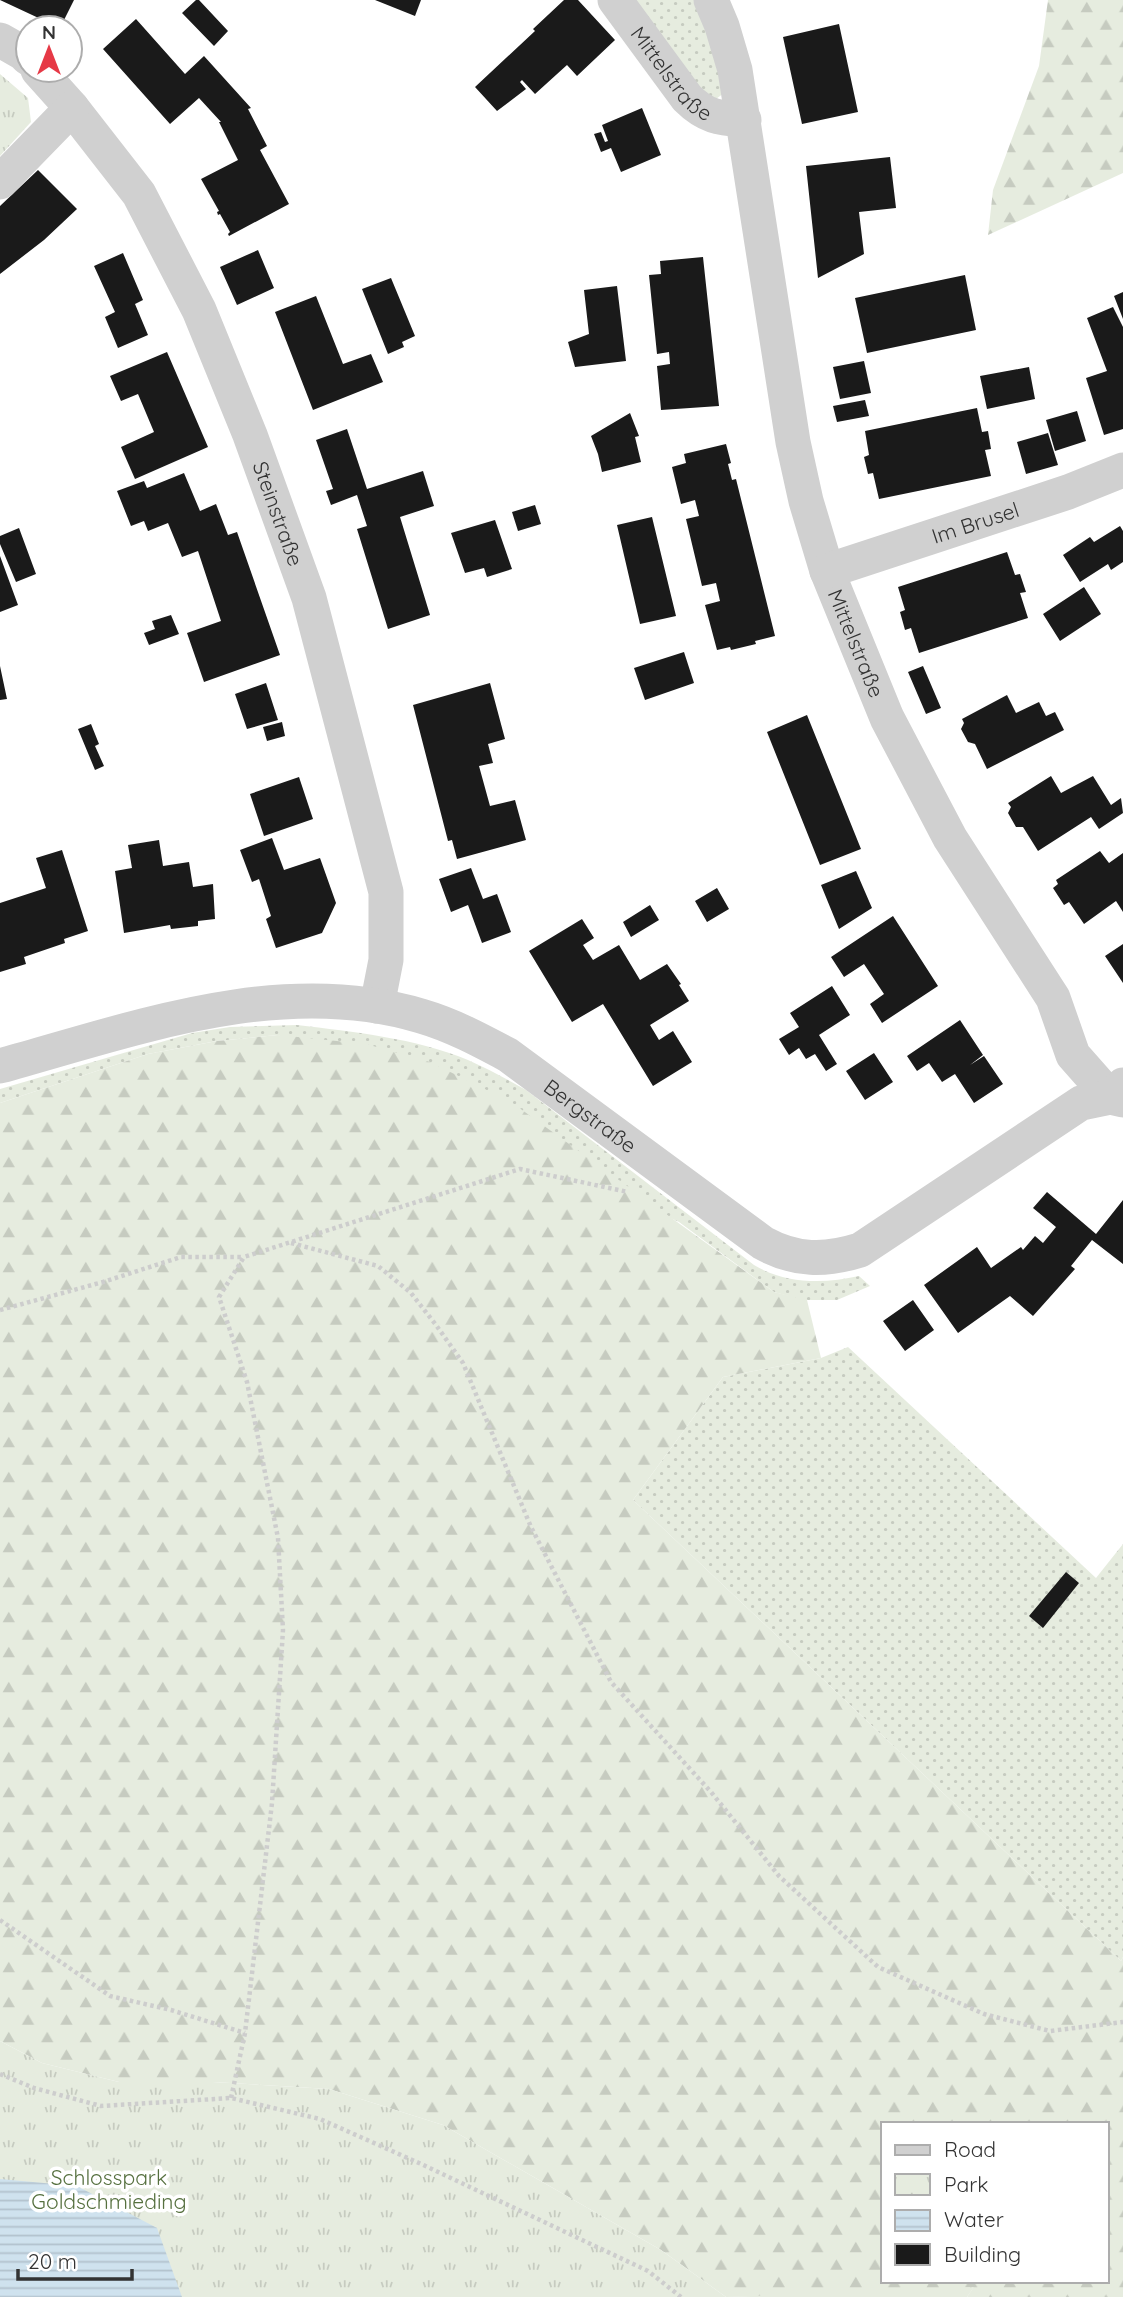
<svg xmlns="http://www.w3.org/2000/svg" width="1123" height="2297" viewBox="0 0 1123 2297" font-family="Quicksand,sans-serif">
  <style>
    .grass { fill: url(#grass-dots) }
    .forest { fill: url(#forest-firs); fill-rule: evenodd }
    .park { fill: url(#park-tufts) }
    .water { fill: url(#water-rules) }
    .building { fill: #1a1a1a }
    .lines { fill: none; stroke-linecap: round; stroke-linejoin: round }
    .path { stroke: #cdcdcd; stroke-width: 4.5; stroke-dasharray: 3.5 3.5; stroke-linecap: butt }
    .street { stroke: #d0d0d0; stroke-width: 35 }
    .labels { text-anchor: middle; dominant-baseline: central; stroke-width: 7; stroke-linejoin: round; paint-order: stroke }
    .street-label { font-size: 21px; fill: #333; stroke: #fff }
    .park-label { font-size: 21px; fill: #56703f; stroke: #fff }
  </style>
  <defs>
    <pattern id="grass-dots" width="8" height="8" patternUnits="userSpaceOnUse" patternTransform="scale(1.75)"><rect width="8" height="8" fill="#e6ecdf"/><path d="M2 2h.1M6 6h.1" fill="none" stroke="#c6cbc0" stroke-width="1.8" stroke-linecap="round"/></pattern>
    <pattern id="forest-firs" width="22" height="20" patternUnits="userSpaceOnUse" patternTransform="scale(1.75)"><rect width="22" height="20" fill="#e6ecdf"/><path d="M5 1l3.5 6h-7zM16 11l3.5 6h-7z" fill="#c6cbc0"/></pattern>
    <pattern id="park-tufts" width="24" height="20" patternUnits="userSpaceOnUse" patternTransform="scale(1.75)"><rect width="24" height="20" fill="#e6ecdf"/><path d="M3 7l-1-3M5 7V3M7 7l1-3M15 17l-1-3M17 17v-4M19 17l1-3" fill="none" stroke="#c6cbc0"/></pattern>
    <pattern id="water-rules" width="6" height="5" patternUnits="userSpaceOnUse" patternTransform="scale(1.75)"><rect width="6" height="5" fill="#cfe2ee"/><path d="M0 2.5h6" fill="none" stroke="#b2c2cd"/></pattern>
  </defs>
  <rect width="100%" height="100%" fill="#fff"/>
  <path class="grass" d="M629,0H694L707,28L724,93L716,99L708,98Z
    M297,1025C354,1032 415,1038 468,1060C488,1069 507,1079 526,1090L754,1265C785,1284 824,1284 859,1276L870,1286L837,1300H802L774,1292L679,1222L278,1035L217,1041L148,1054L0,1103V1089L192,1033L230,1027Z
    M848,1347L1096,1578L1123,1544V1957L1121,1961L633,1500L723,1377L821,1358Z"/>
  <path class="forest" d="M1048,0H1123V173L988,235L993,190L1039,66Z
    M278,1035L366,1044L430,1062L511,1102L774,1292L807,1300L821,1358L723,1377L633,1500L1121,1961L1123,1957V2297H967L973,2288L837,2295L726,2297L661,2250L443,2125L329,2089L213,2082H119L42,2063L0,2041V1103L148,1054L217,1041ZM883,2124H1107V2281H883Z"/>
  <path class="park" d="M0,74L28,98L31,122L0,156Z
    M0,2041L42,2063L119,2082H213L329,2089L443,2125L661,2250L726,2297L974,2287L967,2297H0Z"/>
  <path class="water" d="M0,2179L77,2186L157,2228L182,2297H0Z"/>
  <path class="building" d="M0,0H74L60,28Z
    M196,0H199L228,31L214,46L182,13Z
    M375,0H421L415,16Z
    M564,0H578L615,40L577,76L567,65L535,94L522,80L520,82L526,89L497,111L475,87L535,31L533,29Z
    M136,19L185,74L204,56L251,108L248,109L267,146L260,150L289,204L229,236L228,234L230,232L220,214L218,215L217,212L219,211L201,179L238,160L219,122H221L199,98L170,124L103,49Z
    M839,24L858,112L802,124L783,37Z
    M642,108L661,155L621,172L611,148L601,152L594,134L601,132L605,142L608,141L602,125Z
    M890,157L896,208L859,212L864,254L818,278L806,166Z
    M38,170L77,209L44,240L0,274V206Z
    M258,250L274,288L237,305L220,267Z
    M123,253L143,300L135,304L148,335L118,348L105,317L115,312L94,266Z
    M703,257L719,406L661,410L657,366L670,364L669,352L657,354L649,275L661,274L660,261Z
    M965,275L976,330L867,353L855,298Z
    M391,278L415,336L402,342L404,347L388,354L362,289Z
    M617,286L626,361L575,367L568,342L589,334L584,290Z
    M1123,292V319L1114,296Z
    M316,296L343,364L371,354L383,382L313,410L275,312Z
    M1113,307L1123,327V429L1104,435L1086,378L1107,371L1087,318Z
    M167,352L208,447L135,479L121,447L154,432L138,394L121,401L110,376Z
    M864,361L871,393L840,399L833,367Z
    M1029,367L1035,399L987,409L980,376Z
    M865,400L869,416L837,422L833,406Z
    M977,408L982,432L988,431L991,449L985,450L991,476L879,499L873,473L868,474L864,457L869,455L865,431Z
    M1077,411L1086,441L1055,451L1046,420Z
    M630,413L639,436L635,437L641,462L602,472L598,454L591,436Z
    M347,429L367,489L423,471L434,506L400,517L430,615L388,629L357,529L367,526L357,495L331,505L326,491L333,489L316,440Z
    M1048,433L1058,465L1026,474L1017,442Z
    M726,444L731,463L728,464L732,480L736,479L775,636L755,641L756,644L731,650L730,647L717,650L705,605L720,601L716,583L702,586L686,519L699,516L695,500L681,504L672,467L686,463L684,454Z
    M184,473L200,511L216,504L228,535L237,532L280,655L204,682L187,633L221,621L198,551L182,557L168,523L148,531L144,521L131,526L117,491L144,481L147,488Z
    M535,505L541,524L518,531L512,512Z
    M652,517L676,616L640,624L617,525Z
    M495,520L512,569L487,577L484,568L465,573L451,533Z
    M1120,526L1123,531V562L1111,570L1108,564L1080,582L1063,555L1090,537L1094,542Z
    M19,528L36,574L16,582L0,544V536Z
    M1007,552L1015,575L1020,574L1026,592L1020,593L1028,618L919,653L911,628L905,630L900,612L905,610L898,587Z
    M0,556L18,605L0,612Z
    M1084,587L1101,614L1060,641L1043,614Z
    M171,615L179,634L149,645L144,633L155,629L152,621Z
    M684,652L694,683L645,700L634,668Z
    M0,666L7,699L0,700Z
    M923,666L941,708L926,714L908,672Z
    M266,683L278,720L247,729L235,694Z
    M490,683L505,739L488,744L493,763L479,766L490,806L515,800L526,840L457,859L452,840L448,841L413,705Z
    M1007,695L1016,713L1039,702L1046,716L1055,712L1064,730L987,769L975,744L968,742L961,729L964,723L962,719Z
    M807,715L861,849L820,865L767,732Z
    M282,722L285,736L267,741L263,727Z
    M91,724L99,744L95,746L104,766L95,770L78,729Z
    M1051,776L1061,793L1093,776L1111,805L1121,798L1123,813L1099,829L1091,817L1038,851L1023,827H1016L1008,813L1011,807L1008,803Z
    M299,777L313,819L264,836L250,794Z
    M272,838L284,870L320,858L336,903L322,933L276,948L266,919L271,916L259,879L252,882L240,850Z
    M159,840L163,866L189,862L193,887L213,884L215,919L198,921V926L171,929L170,925L124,933L115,871L132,868L128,845Z
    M62,850L88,931L64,939L65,943L24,957L26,964L0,972V903L46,888L36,858Z
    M1100,851L1109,863L1123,853V912L1116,901L1084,924L1069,902L1064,905L1053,888L1058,884L1056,880Z
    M471,868L483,899L497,894L511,932L482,943L468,905L451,912L439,879Z
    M856,871L872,908L839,929L821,885Z
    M717,888L729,909L707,922L695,901Z
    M650,905L659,920L631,937L623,922Z
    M893,916L938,986L882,1023L870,1004L884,994L864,964L844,977L831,957Z
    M582,919L594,938L583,945L593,960L619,945L640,980L667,964L681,984L679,985L689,1001L650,1025L659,1040L673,1031L692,1062L653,1086L603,1004L572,1022L529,951Z
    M1123,944V983L1105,956Z
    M832,986L850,1015L819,1035L837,1064L826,1071L815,1054L806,1059L799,1048L789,1055L779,1039L799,1027L790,1013Z
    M960,1020L983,1055L970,1065L984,1056L1003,1084L974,1103L955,1074L942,1082L929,1063L917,1071L907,1056Z
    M874,1053L893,1082L865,1100L846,1071Z
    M1047,1192L1096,1234L1123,1200V1264L1092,1240L1071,1266L1075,1269L1033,1316L1010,1296L958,1333L924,1285L977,1247L991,1268L1021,1247L1023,1250L1035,1236L1043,1243L1056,1227L1033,1208Z
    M913,1300L934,1330L905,1351L883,1321Z
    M1066,1572L1079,1583L1043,1628L1029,1616Z"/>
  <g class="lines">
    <path class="path" d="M291,1243L378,1266L411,1293L436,1325L463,1363L531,1527L611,1682L711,1792L779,1876L878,1967L984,2014L1050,2031L1123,2022
      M0,1310L103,1282L181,1257H244
      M0,1920L110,1996L171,2010L245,2033
      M0,2074L34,2088L101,2106L231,2098L320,2119L419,2163L648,2271L681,2297
      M231,2098L245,2033L272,1803L283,1630L278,1538L247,1382L219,1297L244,1257L520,1169L628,1192"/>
    <g class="street">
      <path id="s1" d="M615,0L687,98C706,117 719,118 744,120"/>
      <path id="s2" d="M711,0L722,26L735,70L793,442L806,501L827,571L887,718L950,838L1053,998L1073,1055L1110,1097L1123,1100"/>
      <path d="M0,40L23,53L28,58"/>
      <path id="s3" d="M38,70L72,108L139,194L199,310L250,435L309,598L386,892V960L377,1006"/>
      <path d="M0,182L72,108"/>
      <path id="s4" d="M827,571L1068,492L1123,470"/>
      <path id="s5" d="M0,1066C134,1029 281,974 421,1016C452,1025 480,1040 508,1055L763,1243C796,1261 825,1261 860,1250L1081,1103L1110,1097L1123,1085"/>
    </g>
  </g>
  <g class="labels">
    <g class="street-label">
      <text stroke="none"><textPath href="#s1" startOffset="93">Mittelstraße</textPath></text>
      <text stroke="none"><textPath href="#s3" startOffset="509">Steinstraße</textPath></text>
      <text stroke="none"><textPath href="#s4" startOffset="156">Im Brusel</textPath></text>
      <text stroke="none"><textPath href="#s2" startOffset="662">Mittelstraße</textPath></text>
      <text stroke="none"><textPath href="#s5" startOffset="628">Bergstraße</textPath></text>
    </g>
    <g class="park-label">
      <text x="109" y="2177">Schlosspark<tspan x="109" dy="24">Goldschmieding</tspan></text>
    </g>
  </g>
  <rect x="881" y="2122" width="228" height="161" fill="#ffffff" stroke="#adadad" stroke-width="2"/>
  <rect x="895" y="2145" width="35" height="10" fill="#d0d0d0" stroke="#adadad" stroke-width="2"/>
  <text x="944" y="2157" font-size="21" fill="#333333">Road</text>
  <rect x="895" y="2174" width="35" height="21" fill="url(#park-tufts)" stroke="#adadad" stroke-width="2"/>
  <text x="944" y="2192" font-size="21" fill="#333333">Park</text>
  <rect x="895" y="2210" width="35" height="21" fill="url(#water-rules)" stroke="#adadad" stroke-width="2"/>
  <text x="944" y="2227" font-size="21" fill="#333333">Water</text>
  <rect x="895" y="2244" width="35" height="21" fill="#1a1a1a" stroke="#adadad" stroke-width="2"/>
  <text x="944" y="2262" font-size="21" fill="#333333">Building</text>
  <g transform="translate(49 49)"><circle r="33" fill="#ffffff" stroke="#adadad" stroke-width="2"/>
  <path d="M0-5L12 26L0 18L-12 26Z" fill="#e63946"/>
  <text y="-10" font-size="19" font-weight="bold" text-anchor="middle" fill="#333333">N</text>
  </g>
  <path d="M18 2269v10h114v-10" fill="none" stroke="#333333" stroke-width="3.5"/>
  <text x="28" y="2269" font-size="21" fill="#333333" stroke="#ffffff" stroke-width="5" paint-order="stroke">20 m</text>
</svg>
